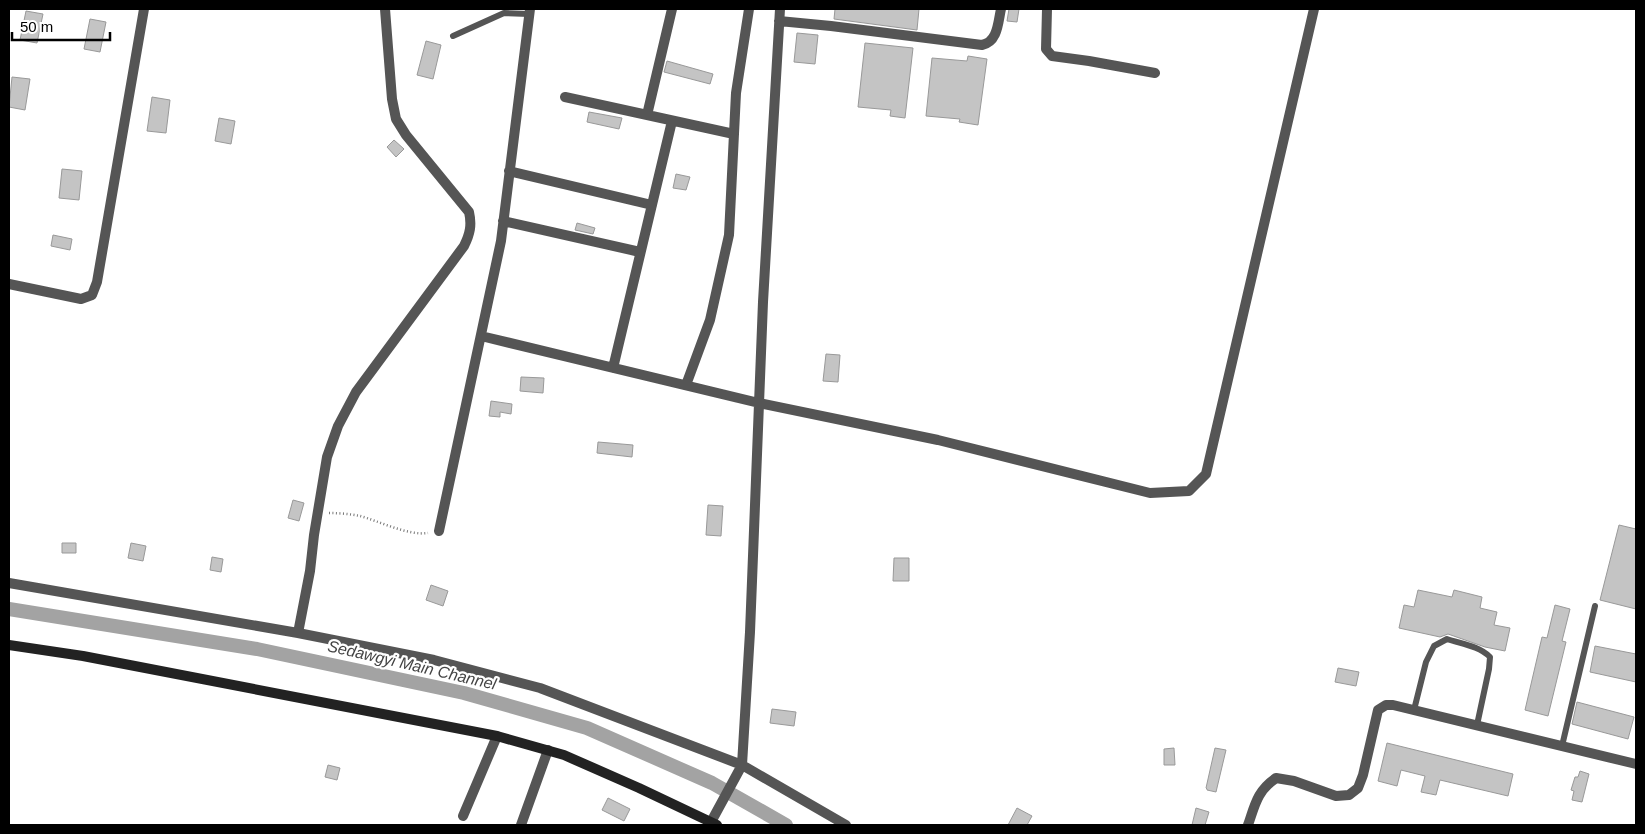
<svg xmlns="http://www.w3.org/2000/svg" width="1645" height="834" viewBox="0 0 1645 834" font-family="Helvetica,sans-serif">
  <style>
    .lines { fill: none; stroke-linecap: round; stroke-linejoin: round }
    .canal { stroke: #a3a3a3; stroke-width: 14 }
    .building { fill: #c4c4c4; stroke: #999 }
    .path { stroke: #777; stroke-width: 2.5; stroke-dasharray: 1 2.5; stroke-linecap: butt }
    .lane { stroke: #555; stroke-width: 6 }
    .street { stroke: #555; stroke-width: 10 }
    .secondary { stroke: #222; stroke-width: 10 }
    .labels { text-anchor: middle; dominant-baseline: central; stroke-width: 4.5; stroke-linejoin: round; paint-order: stroke }
    .water-label { font-size: 16px; font-style: italic; fill: #444; stroke: #fff }
  </style>
  <rect width="100%" height="100%" fill="#fff"/>
  <g class="lines">
    <path class="canal" d="M9,609L257,649L464,693L587,728L712,783L786,825"/>
  </g>
  <path class="building" d="M835,9H919L917,30L834,19Z
    M1009,9H1019L1017,22L1007,21Z
    M26,11L43,14L37,43L20,40Z
    M90,19L106,22L100,52L84,49Z
    M797,33L818,35L815,64L794,62Z
    M426,41L441,45L433,79L417,75Z
    M865,43L913,48L905,118L890,116L891,110L858,107Z
    M968,56L987,59L978,125L959,122L960,119L926,116L932,58L967,61Z
    M667,61L713,74L710,84L664,72Z
    M12,77L30,79L25,110L9,107Z
    M152,97L170,100L166,133L147,131Z
    M589,112L622,118L619,129L587,122Z
    M219,118L235,121L231,144L215,141Z
    M394,140L404,149L396,157L387,147Z
    M62,169L82,171L79,200L59,198Z
    M676,174L690,177L686,190L673,188Z
    M577,223L595,228L593,234L575,230Z
    M53,235L72,239L70,250L51,246Z
    M826,354L840,355L838,382L823,381Z
    M521,377L544,378L543,393L520,391Z
    M491,401L512,404L511,414L500,412V417L489,416Z
    M598,442L633,445L632,457L597,453Z
    M293,500L304,503L299,521L288,518Z
    M708,505L723,506L721,536L706,535Z
    M1619,525L1636,529V609L1600,600Z
    M62,543H76V553H62Z
    M131,543L146,546L143,561L128,558Z
    M212,557L223,559L221,572L210,570Z
    M894,558H909V581H893Z
    M431,585L448,591L443,606L426,600Z
    M1418,590L1452,597L1454,590L1482,597L1480,608L1497,612L1494,625L1510,628L1505,651L1485,647L1448,634L1440,637L1399,628L1404,605L1414,607Z
    M1555,605L1570,609L1562,641L1566,642L1548,716L1525,710L1542,637L1547,638Z
    M1595,646L1636,654V682L1590,672Z
    M1338,668L1359,672L1356,686L1335,682Z
    M1577,702L1634,717L1628,739L1572,724Z
    M772,709L796,712L794,726L770,723Z
    M1387,743L1513,774L1508,796L1440,780L1436,795L1421,792L1425,776L1401,770L1397,786L1378,781Z
    M1174,748L1175,765H1164V749Z
    M1215,748L1226,750L1216,792L1207,790V789L1206,788Z
    M328,765L340,768L337,780L325,777Z
    M1580,771L1589,774L1582,802L1572,800L1574,791L1571,790L1575,777H1578Z
    M608,798L630,809L624,821L602,810Z
    M1017,808L1032,816L1027,825H1008Z
    M1196,808L1209,812L1205,825H1192Z"/>
  <g class="lines">
    <path class="path" d="M329,513C339,513 350,514 360,516C379,521 408,536 428,533"/>
    <path class="lane" d="M453,36L504,13L529,14
      M1414,710L1426,662L1434,646L1447,639C1462,644 1479,646 1490,657L1489,669L1477,725
      M1562,746L1595,606"/>
    <path class="street" d="M1047,9L1046,49L1052,56L1089,61L1155,73
      M779,21L831,26L982,45C998,42 998,22 1001,9
      M565,97L734,134
      M647,115L672,9
      M509,171L652,205
      M503,221L640,252
      M9,284L81,299L92,295L97,282L144,9
      M481,336L759,403L938,440L1150,493L1189,491L1206,474L1314,9
      M613,368L672,121
      M686,385L710,320L729,235L736,93L749,9
      M439,531L501,241L530,9
      M9,583L298,633L434,660L540,688L742,765L846,825
      M298,633L310,571L314,535L327,457L338,426L356,392L464,246C470,234 472,225 469,212L406,135L396,119L392,99L385,9
      M463,816L497,736
      M711,822L742,765L750,632L763,302L780,9
      M521,825L548,750
      M1248,825C1255,805 1257,791 1276,778L1294,781L1336,796L1349,795L1358,788L1363,775L1378,710L1386,705H1393L1636,764"/>
    <path class="secondary" d="M9,645L83,656L497,736L564,755L639,788L717,825"/>
  </g>
  <g class="labels">
    <g class="water-label">
      <text transform="translate(412 665) rotate(13)">Sedawgyi Main Channel</text>
    </g>
  </g>
  <rect width="1645" height="834" fill="none" stroke="#000000" stroke-width="20"/>
  <path d="M12 32v8h98v-8" fill="none" stroke="#000000" stroke-width="2.5"/>
  <text x="20" y="32" font-size="15" fill="#000000" stroke="#ffffff" stroke-width="4" paint-order="stroke">50 m</text>
</svg>
